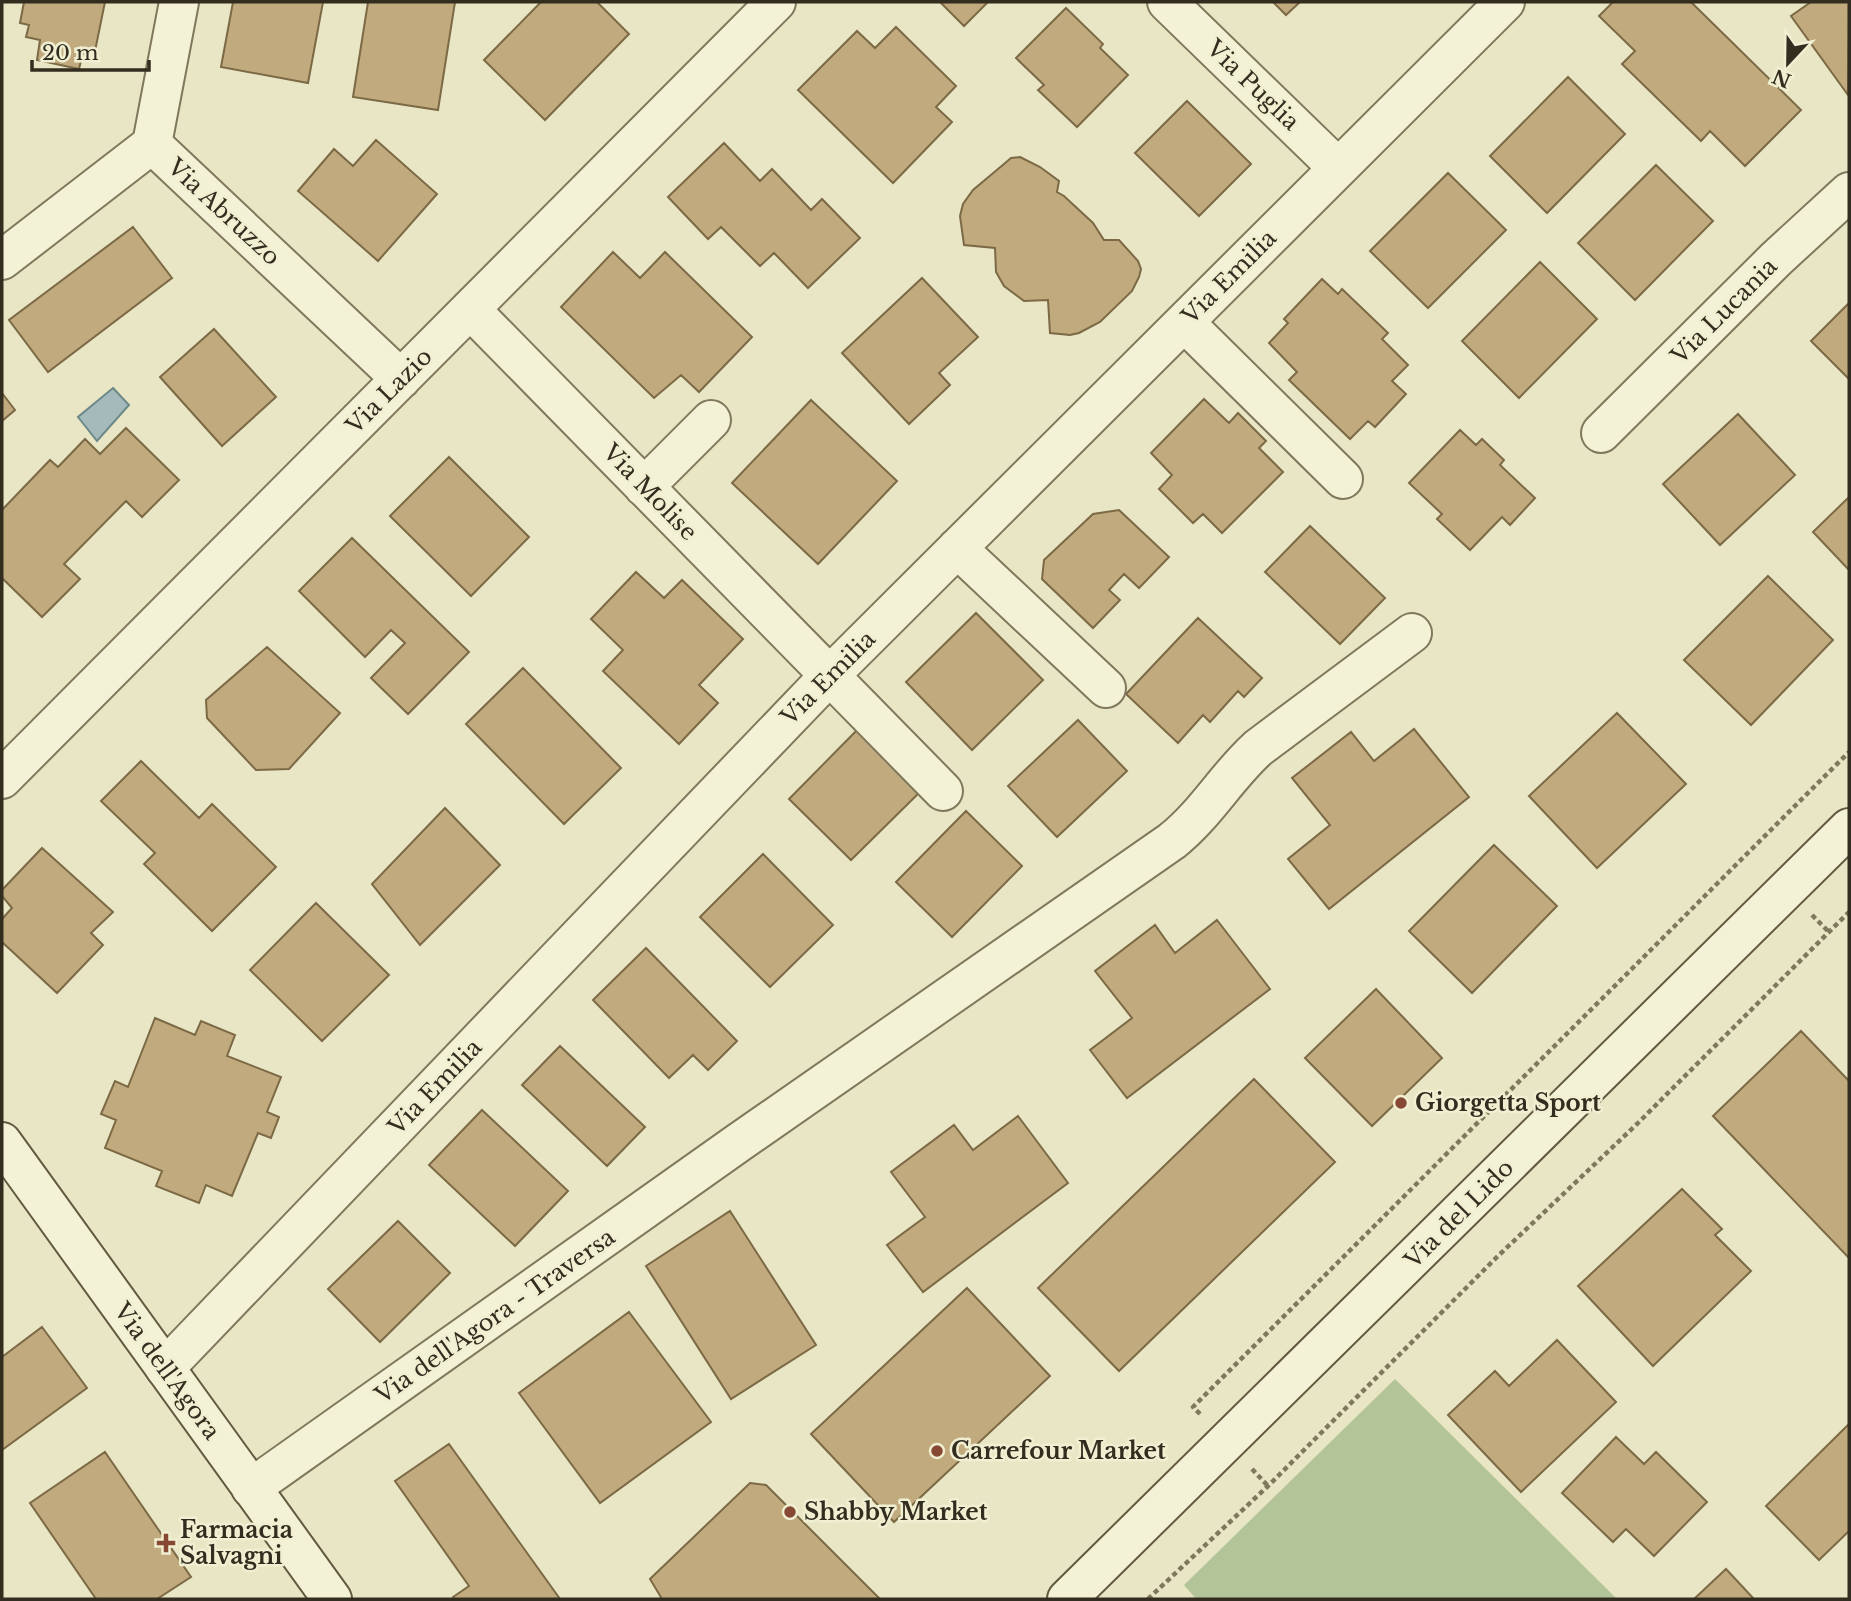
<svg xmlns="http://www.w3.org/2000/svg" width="1851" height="1601" viewBox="0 0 1851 1601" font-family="'Libre Baskerville',serif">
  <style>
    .green { fill: #b4c499 }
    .water { fill: #a5bbbb; stroke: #6d8888; stroke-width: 2 }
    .building { fill: #c1ab7e; stroke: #7c6945; stroke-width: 2 }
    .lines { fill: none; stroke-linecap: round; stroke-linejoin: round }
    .street-casing { stroke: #80785c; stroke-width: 42 }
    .secondary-casing { stroke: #625940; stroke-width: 42 }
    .path { stroke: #80785c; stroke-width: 4.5; stroke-dasharray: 5 3.5; stroke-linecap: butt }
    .street { stroke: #f4f2d6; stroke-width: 38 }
    .secondary { stroke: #f4f2d6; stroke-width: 38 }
    .poi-dot { fill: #874834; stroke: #f0efd2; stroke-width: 2.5 }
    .labels { text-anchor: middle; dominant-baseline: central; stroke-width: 5; stroke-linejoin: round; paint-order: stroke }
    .street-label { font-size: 23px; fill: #322d1f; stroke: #f0efd2 }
    .poi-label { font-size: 23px; font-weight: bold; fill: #322d1f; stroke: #f0efd2; text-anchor: start }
  </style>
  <rect width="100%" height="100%" fill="#e8e6c4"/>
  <path class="green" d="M1395,1379L1617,1599H1196L1184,1585Z"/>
  <path class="water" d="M113,388L129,405L97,441L78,417Z"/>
  <path class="building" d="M24,2H105L95,51L84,48L79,69L37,60L40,40L26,37L29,25L20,23Z
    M233,2H323L308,83L221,67Z
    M368,2H455L438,110L353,97Z
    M541,2H597L629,34L545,120L484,60Z
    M940,2H988L964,26Z
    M1273,2H1300L1286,15Z
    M1613,2H1691L1801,110L1745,166L1710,131L1701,141L1622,64L1635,51L1599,16Z
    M1811,2H1849L1848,95L1791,16Z
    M1066,8L1103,44L1100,48L1128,75L1077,127L1038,90L1044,85L1016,58Z
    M896,27L956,86L936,107L952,122L893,183L798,90L857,31L875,48Z
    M1568,77L1625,134L1547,213L1490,156Z
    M1187,101L1251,164L1199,216L1135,153Z
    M376,140L437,194L378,261L298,191L334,149L353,166Z
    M724,143L760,181L772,169L811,210L822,199L860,238L808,288L774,253L760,266L721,227L708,239L668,197Z
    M1020,157L1040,167L1059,181L1057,192L1064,196L1093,223L1104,240H1119L1138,261L1141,269L1139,277L1132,291L1100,322L1079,333L1070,335L1050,333L1048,300L1024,301L1004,286L996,272L995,248L964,245L960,216L963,204L973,190L1004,164L1011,158Z
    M1656,165L1713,221L1635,300L1578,243Z
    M1448,173L1506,230L1428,308L1370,251Z
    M133,227L172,278L48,372L9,320Z
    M613,252L640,278L665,252L752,337L699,392L681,375L654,398L561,307Z
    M1540,262L1597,319L1519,398L1462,341Z
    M922,278L978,337L939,373L950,385L909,424L842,353Z
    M1322,279L1338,294L1342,289L1388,333L1382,339L1408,365L1392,381L1406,394L1375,427L1368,421L1350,439L1289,380L1297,372L1269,343L1288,323L1284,319Z
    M1849,303V379L1811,341Z
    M214,329L276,397L222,446L160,377Z
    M2,393L15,410L2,421Z
    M1204,399L1229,423L1238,413L1266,441L1259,448L1283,472L1222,533L1203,514L1193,523L1159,489L1172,475L1151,453Z
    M811,400L897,481L818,564L732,483Z
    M1738,414L1795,475L1720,545L1663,484Z
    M126,428L179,480L142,517L126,501L64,564L80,579L42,617L2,578V510L50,460L58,467L85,439L100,454Z
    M1460,430L1476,445L1482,439L1504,460L1500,465L1535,498L1510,525L1502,517L1470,550L1437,519L1442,514L1409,483Z
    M449,457L529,537L471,596L390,516Z
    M1849,497V570L1813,532Z
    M1119,510L1169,557L1139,588L1124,574L1109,590L1120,600L1093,628L1042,579L1044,560L1093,514Z
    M1310,526L1385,598L1340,644L1265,572Z
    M352,538L469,652L408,714L371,678L405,643L391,630L365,657L299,591Z
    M636,572L664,598L682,580L743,639L699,685L718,703L679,744L603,671L623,650L591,619Z
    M1768,576L1833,640L1751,725L1684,660Z
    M976,613L1043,680L972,750L906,682Z
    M1198,618L1262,678L1244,697L1238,691L1210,722L1203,715L1178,743L1126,694Z
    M267,647L340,713L289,769L256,770L207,718L206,700Z
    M523,668L621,768L564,824L466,724Z
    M1617,713L1686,784L1597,868L1529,796Z
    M1078,720L1127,771L1057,837L1008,786Z
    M864,723L927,785L851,860L789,799Z
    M1414,729L1469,797L1329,909L1288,859L1330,825L1292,778L1351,732L1374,761Z
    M141,761L199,818L212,804L276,867L212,931L144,864L155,853L101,801Z
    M445,808L500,865L420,945L372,884Z
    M966,811L1022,866L952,937L896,882Z
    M1494,845L1557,906L1472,993L1409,931Z
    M42,848L113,912L91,933L103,945L57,993L2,942V919L12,908L2,896V890Z
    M763,854L833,925L770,987L700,917Z
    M316,903L389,975L322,1041L250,970Z
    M1217,920L1270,989L1127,1098L1090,1050L1132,1018L1095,971L1155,925L1175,953Z
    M646,948L737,1041L708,1070L693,1055L669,1078L593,1000Z
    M1376,989L1442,1058L1372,1126L1305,1058Z
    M155,1018L195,1035L201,1021L235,1035L227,1056L281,1077L267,1112L279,1117L271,1138L258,1133L232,1196L206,1185L199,1203L156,1186L162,1171L105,1148L116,1120L101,1114L115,1081L128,1087Z
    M1801,1031L1849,1081V1258L1713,1116Z
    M560,1046L645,1127L607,1166L522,1085Z
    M1254,1079L1335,1162L1119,1371L1038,1288Z
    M482,1110L568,1191L515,1246L429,1165Z
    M1018,1116L1068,1183L923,1292L887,1245L925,1217L891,1172L954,1125L973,1150Z
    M1682,1189L1722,1229L1715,1235L1751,1271L1653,1366L1578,1286Z
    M730,1211L816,1345L731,1399L646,1266Z
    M398,1221L450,1273L380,1342L328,1289Z
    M967,1288L1050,1376L894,1522L811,1434Z
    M629,1312L711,1422L600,1503L519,1393Z
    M42,1327L87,1388L2,1450V1357Z
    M1557,1340L1616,1402L1521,1492L1448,1415L1495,1371L1509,1386Z
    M1849,1424V1531L1819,1560L1766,1506Z
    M1616,1437L1644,1464L1656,1452L1707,1502L1654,1556L1626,1529L1613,1542L1562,1493Z
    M449,1444L560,1599H454L453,1597L469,1586L395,1481Z
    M105,1452L191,1577L157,1599H96L30,1503Z
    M750,1483L766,1485L880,1599H662L650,1579Z
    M1726,1569L1754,1599H1694Z"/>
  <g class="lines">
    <g class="street-casing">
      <path id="street" d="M179,2L152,144L401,379
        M1167,2L1338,168
        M2,260L152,144
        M470,309L943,791
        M1184,322L1343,479
        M1601,433L1776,259L1849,192
        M644,487L711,420
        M957,548L1106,688
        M2,779L776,2
        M165,1368L829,676L1505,2
        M251,1488L738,1143L1172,841C1206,814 1226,777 1258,748L1412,633"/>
    </g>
    <g class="secondary-casing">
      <path id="secondary" d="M2,1142L332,1599
        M1067,1599L1849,828"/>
    </g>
    <path class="path" d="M1812,915L1829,932
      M1200,1414L1193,1407L1849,752
      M1252,1469L1268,1486
      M1148,1599L1268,1486L1498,1256L1637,1124L1849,912"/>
    <use href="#street" class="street"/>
    <use href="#secondary" class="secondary"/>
  </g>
  <g class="poi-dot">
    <circle cx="1401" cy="1103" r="7"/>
    <circle cx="937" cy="1451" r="7"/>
    <circle cx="790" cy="1512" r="7"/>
    <path d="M162.5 1532.5h7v7h7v7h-7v7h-7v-7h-7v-7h7z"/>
  </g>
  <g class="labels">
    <g class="street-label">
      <text transform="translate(1253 85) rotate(44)">Via Puglia</text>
      <text transform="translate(224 212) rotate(43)">Via Abruzzo</text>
      <text transform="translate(1229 277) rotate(-45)">Via Emilia</text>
      <text transform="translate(1724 311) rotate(-45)">Via Lucania</text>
      <text transform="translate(389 391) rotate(-45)">Via Lazio</text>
      <text transform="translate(650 492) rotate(46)">Via Molise</text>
      <text transform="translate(828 678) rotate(-45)">Via Emilia</text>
      <text transform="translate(435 1087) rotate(-46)">Via Emilia</text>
      <text transform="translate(1459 1214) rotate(-45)">Via del Lido</text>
      <text transform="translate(495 1316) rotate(-35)">Via dell'Agora - Traversa</text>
      <text transform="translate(167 1371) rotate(54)">Via dell'Agora</text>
    </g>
    <g class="poi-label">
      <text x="1415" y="1103">Giorgetta Sport</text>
      <text x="951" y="1451">Carrefour Market</text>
      <text x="804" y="1512">Shabby Market</text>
      <text x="180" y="1530">Farmacia<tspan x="180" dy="26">Salvagni</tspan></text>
    </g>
  </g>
  <rect width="1851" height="1601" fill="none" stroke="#322d1f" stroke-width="7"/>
  <g transform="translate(1788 63) rotate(202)" stroke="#f0efd2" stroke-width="5" paint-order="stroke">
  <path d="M0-5L12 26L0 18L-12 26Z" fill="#322d1f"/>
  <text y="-10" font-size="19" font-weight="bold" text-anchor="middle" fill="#322d1f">N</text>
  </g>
  <path d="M32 60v10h117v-10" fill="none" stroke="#322d1f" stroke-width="3.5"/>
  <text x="42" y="60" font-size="21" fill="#322d1f" stroke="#f0efd2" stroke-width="5" paint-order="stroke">20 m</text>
</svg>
